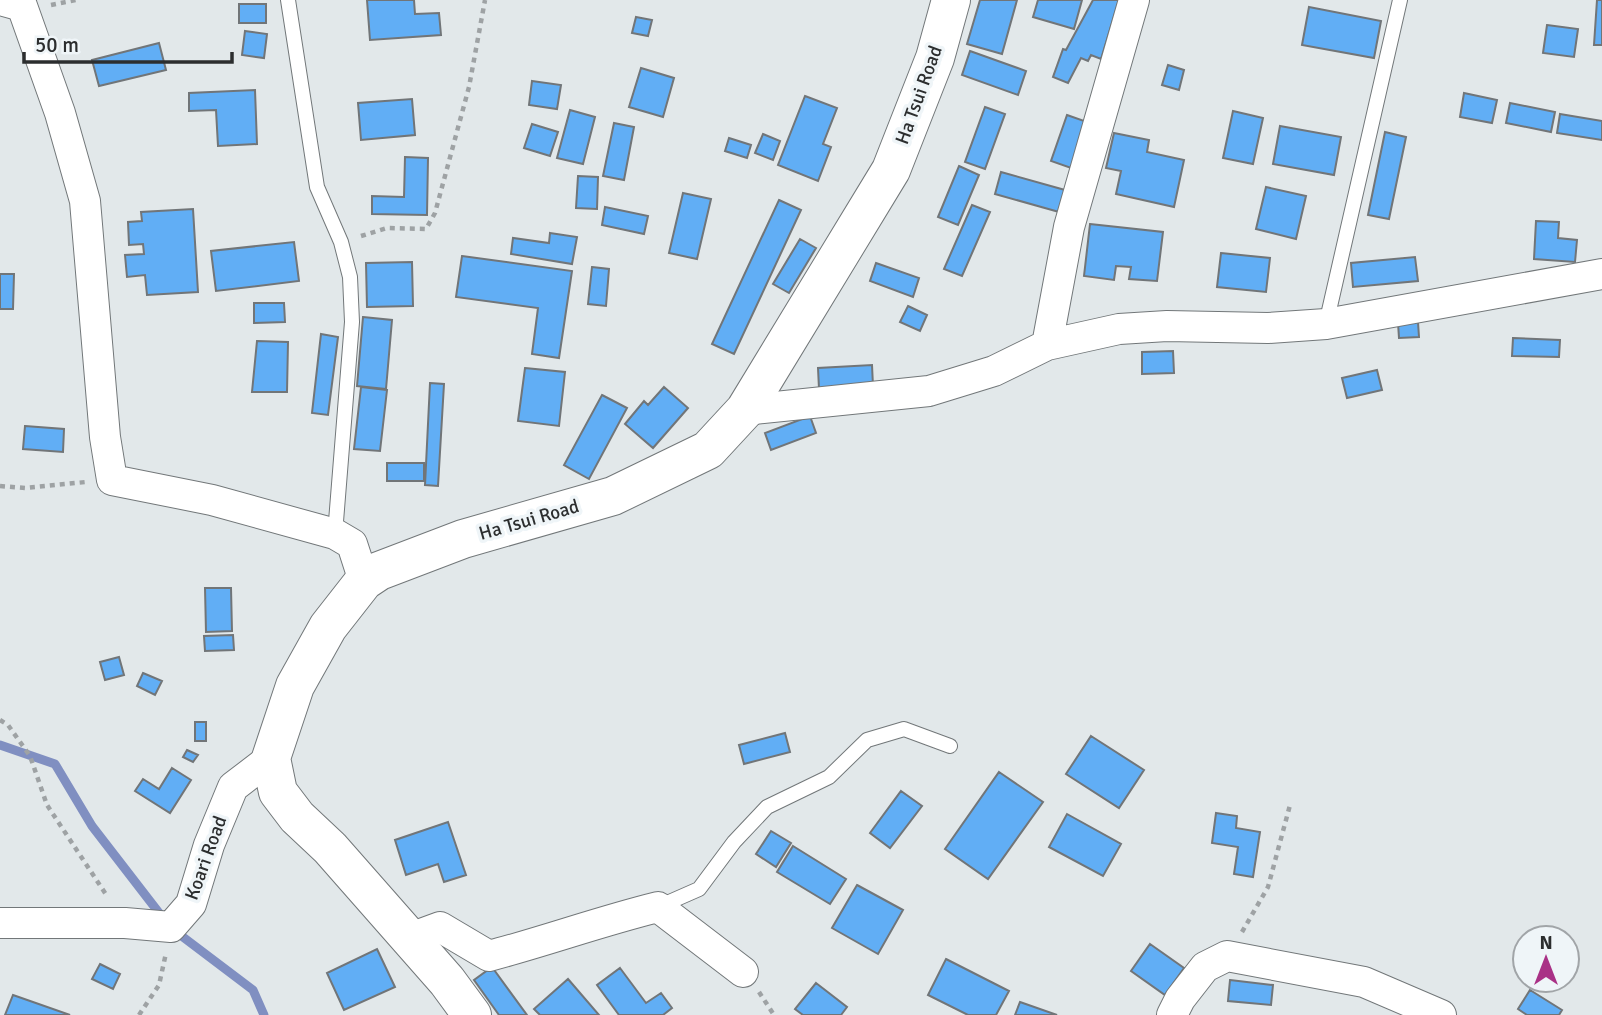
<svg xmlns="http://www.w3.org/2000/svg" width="1602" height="1015" viewBox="0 0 1602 1015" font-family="Signika,sans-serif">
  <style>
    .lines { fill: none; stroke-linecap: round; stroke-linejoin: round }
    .stream { stroke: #808fc1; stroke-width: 9 }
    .building { fill: #61aef5; stroke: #717578; stroke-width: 2 }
    .lane-casing { stroke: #727779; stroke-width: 16 }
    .street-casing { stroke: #727779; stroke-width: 32 }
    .secondary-casing { stroke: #727779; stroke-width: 40 }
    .path { stroke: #9ea2a4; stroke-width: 4.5; stroke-dasharray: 5 5; stroke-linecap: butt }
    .lane { stroke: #fff; stroke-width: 14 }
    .street { stroke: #fff; stroke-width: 30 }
    .secondary { stroke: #fff; stroke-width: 38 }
    .labels { text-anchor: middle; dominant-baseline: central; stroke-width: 7; stroke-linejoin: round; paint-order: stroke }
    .street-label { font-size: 19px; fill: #2c2e2f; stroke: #eff5f8 }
  </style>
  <rect width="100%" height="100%" fill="#e2e8ea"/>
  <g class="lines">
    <path class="stream" d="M0,745L55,764L92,826L163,918
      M175,931L253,990L264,1015"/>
  </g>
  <path class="building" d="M367,0H414L415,14L439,13L441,35L370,40Z
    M980,0H1017L1002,54L967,44Z
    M1038,0H1082L1074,29L1033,17Z
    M1093,0H1119L1101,59L1091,55L1088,61L1081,58L1068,83L1053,77L1063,49L1066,50Z
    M1597,0H1602V45H1594Z
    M239,4H266V23H239Z
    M1309,7L1381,21L1374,58L1302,45Z
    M636,17L652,20L648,36L632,33Z
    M1547,25L1578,29L1574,57L1543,53Z
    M245,31L267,34L264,58L242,55Z
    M159,43L166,70L99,86L92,60Z
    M970,51L1026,71L1018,95L962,75Z
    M1168,65L1184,70L1179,90L1162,85Z
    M641,68L674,78L663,117L629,107Z
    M532,81L561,85L557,109L529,105Z
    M255,90L257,144L218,146L216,110L189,111V93Z
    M1464,93L1497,100L1492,123L1460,117Z
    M805,96L837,108L823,144L831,147L818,181L778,165Z
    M412,99L415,135L361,140L358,103Z
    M1510,103L1555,112L1551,132L1506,123Z
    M985,107L1005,114L985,169L965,162Z
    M570,110L595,117L583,164L557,158Z
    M1233,111L1263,118L1253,164L1223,158Z
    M1560,114L1602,121V140L1557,133Z
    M1067,115L1090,123L1074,169L1051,161Z
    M614,123L634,127L624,180L603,176Z
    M532,124L558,132L550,156L524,148Z
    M1280,126L1341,137L1334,175L1273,164Z
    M1385,132L1406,137L1389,219L1368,215Z
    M1114,133L1149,140L1147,152L1184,160L1174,207L1116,194L1121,171L1106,168Z
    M763,134L780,141L773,160L755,153Z
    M729,138L751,145L747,158L725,151Z
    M405,157L428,158L427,215L372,214V196L404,197Z
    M959,166L979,175L958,225L938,217Z
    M1001,172L1065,190L1059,212L995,194Z
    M578,176L598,177L597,209L576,208Z
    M1266,187L1306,196L1296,239L1256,229Z
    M683,193L711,199L697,259L669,253Z
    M779,200L801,210L734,354L712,344Z
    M972,205L990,212L962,276L944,269Z
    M605,207L648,216L644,234L602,225Z
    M193,209L198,292L147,295L145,275L127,277L125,255L144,254L143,244L129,245L128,222L142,221L141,212Z
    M1536,221L1559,222L1558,238L1577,240L1575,262L1534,259Z
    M1090,224L1163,232L1157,281L1129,279L1131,267L1116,266L1114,280L1084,276Z
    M550,233L577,237L572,264L511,254L513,238L549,243Z
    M800,239L816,248L789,293L773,284Z
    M294,242L299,281L216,291L211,251Z
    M1221,253L1270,258L1266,292L1217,287Z
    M462,256L572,271L559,358L532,354L538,308L456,297Z
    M1415,257L1418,281L1353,287L1351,263Z
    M412,262L413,306L367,307L366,263Z
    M876,263L919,278L913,297L870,281Z
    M592,267L609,269L606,306L588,304Z
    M0,274H14L13,309H0Z
    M254,303H284L285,322L254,323Z
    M908,306L927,315L920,331L900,322Z
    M363,317L392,320L386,389L357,386Z
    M1418,322L1419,337L1399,338L1398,323Z
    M321,334L338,337L328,415L312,413Z
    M1513,338L1560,340L1559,357L1512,356Z
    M257,341L288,342L287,392H252Z
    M1173,351L1174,373L1142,374V352Z
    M872,365L873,386L819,389L818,368Z
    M525,368L565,372L559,426L518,421Z
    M1377,370L1382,390L1347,398L1342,378Z
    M430,383L444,384L438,486L425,485Z
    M361,387L387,390L380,451L354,449Z
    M664,387L688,408L653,448L625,424L644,401L648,405Z
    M602,395L627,408L589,479L564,465Z
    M810,416L816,433L771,450L765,433Z
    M25,426L64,429L63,452L23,449Z
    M387,463H424V481H387Z
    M205,588H231L232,631L206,632Z
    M233,635L234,650L205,651L204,636Z
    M119,657L124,675L105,680L100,662Z
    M143,673L162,681L155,695L137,686Z
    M195,722H206V741H195Z
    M785,733L790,752L744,764L739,745Z
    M1091,736L1144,770L1119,808L1066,774Z
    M187,750L198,755L193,762L183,757Z
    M172,768L191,780L170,813L135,791L143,779L159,789Z
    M999,772L1043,802L988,879L945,849Z
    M901,791L922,806L890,848L870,833Z
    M1216,813L1237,816L1236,828L1260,832L1253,877L1234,874L1238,847L1212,843Z
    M1067,814L1121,844L1103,876L1049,847Z
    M448,822L466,875L444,882L438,864L406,875L395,840Z
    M771,831L791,843L776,867L756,854Z
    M793,846L846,879L830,904L777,872Z
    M857,885L903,910L878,954L832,928Z
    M1150,944L1184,968L1165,995L1131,971Z
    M377,949L395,987L344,1010L327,973Z
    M946,959L1009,991L996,1015H968L928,995Z
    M100,964L120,974L113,989L92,979Z
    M492,967L527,1015H499L474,980Z
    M620,968L646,1003L661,993L672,1008L663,1015H619L597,985Z
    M568,979L599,1015H540L534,1009Z
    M1230,980L1273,985L1271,1005L1228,1001Z
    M816,983L847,1007L841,1015H803L795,1009Z
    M1530,990L1562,1010L1559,1015H1527L1518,1009Z
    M13,995L70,1015H5Z
    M1020,1002L1057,1015H1015Z"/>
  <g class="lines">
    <g class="lane-casing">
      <path id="lane" d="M288,0L317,187L341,242L350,277L352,322L335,534
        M1326,324L1400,0
        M658,907L699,889L734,842L767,807L829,777L867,740L904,729L950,746"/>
    </g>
    <g class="street-casing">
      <path id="street" d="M0,0L22,6L60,113L85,201L105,437L112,480L212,500L335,534L352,544L364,581
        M1047,345L1069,227L1134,0
        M745,410L929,391L994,371L1047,345L1119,329L1167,326L1268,328L1326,324L1602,274
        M0,923H125L171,927L191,904L209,845L233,787L271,758
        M410,938L440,927L489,956C546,941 601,921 658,907L743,972
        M1172,1015L1180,999L1205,967L1227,956L1364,982L1441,1015"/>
    </g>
    <g class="secondary-casing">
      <path id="secondary" d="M472,1015L447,981L330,848L297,817L278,792L271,758L295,686L328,627L364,581L379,571L463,539L613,496L708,450L745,410L891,170L935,58L951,0"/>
    </g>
    <path class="path" d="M51,5L76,0
      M361,236L387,228L426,229L435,213L469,87L485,0
      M0,486L25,488L86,482
      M0,720L8,725L30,756L47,805L107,896
      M1242,932L1268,887L1290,805
      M759,992L774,1015
      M139,1015L159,985L166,953"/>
    <use href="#lane" class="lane"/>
    <use href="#street" class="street"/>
    <use href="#secondary" class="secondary"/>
  </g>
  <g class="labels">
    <g class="street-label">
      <text transform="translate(919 95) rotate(-70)">Ha Tsui Road</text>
      <text transform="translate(529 520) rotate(-16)">Ha Tsui Road</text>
      <text transform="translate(206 858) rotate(-70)">Koari Road</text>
    </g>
  </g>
  <g transform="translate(1546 959)"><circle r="33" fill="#eff5f8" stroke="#a1a5a8" stroke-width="2"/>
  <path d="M0-5L12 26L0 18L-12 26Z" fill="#a93186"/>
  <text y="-10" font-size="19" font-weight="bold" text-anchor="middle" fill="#2c2e2f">N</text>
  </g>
  <path d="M24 52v10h208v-10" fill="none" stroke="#2c2e2f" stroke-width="3.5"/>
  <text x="35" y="52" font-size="21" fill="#2c2e2f" stroke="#eff5f8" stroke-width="5" paint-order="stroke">50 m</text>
</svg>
